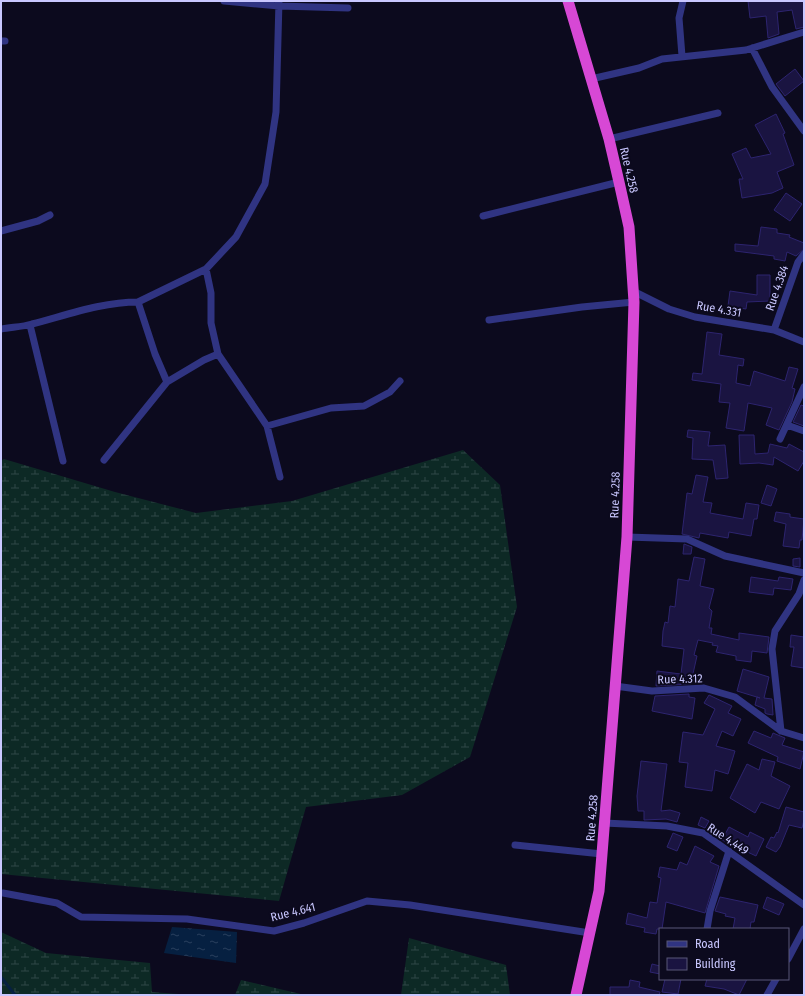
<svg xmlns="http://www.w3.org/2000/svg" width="805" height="996" viewBox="0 0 805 996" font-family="'Fira Sans Condensed',sans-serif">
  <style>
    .wetland { fill: url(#wetland-marsh) }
    .water { fill: url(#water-ripples) }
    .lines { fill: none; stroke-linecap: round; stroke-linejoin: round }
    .stream { stroke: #062041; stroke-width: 3 }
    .building { fill: #1a1441; stroke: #2d246f }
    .minor { stroke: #303482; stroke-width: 7 }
    .trunk { stroke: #d748d5; stroke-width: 11 }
    .labels { text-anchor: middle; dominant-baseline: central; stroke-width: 4; stroke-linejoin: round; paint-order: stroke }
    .street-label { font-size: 12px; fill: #c9c7ff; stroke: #0c0a1e }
  </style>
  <defs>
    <pattern id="wetland-marsh" width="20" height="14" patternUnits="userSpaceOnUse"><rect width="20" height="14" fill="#0d2925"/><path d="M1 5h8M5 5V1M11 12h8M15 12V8" fill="none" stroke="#2f4746"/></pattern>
    <pattern id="water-ripples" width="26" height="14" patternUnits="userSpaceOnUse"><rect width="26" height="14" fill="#062041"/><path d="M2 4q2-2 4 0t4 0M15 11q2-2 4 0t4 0" fill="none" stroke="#293f5e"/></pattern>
  </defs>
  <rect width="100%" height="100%" fill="#0c0a1e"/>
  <path class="wetland" d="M463,450L500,485L517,607L470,757L402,795L306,807L279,901L1,874V461L4,459L115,492L196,513L292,501Z
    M1,932L46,953L150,963L152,992L192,995H1Z
    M409,938L506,965L510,995H401Z
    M241,980L305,995H235Z"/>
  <path class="water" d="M172,927L237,932L236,963L164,953Z"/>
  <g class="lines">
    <path class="stream" d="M1,977L15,995"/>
  </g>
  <path class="building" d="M748,1H804V27L796,29L792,10L777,12L779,34L768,38L766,16L750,18Z
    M795,69L804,81L785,96L776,84Z
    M776,114L785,133L783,134L794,165L777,172L783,188L772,193L742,198L739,179H743L732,154L746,148L751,158L771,154L755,125Z
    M786,193L802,204L790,221L774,210Z
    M761,227L777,229V233L790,235L789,237L804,243V249L796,256L787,252L785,261L774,259V256L735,251V244L758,246Z
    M757,275H770V301L747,302L746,309L728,306L730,291L757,295Z
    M707,332L722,334L719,355L744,359L743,366L738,365L736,383L750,386L754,371L785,381L789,367L798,369L792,388L795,389L792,402L779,430L766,425L772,408L748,403L744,431L726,428L730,403L719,402L721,384L692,380L693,373L702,374Z
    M801,405L804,406V426L793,422Z
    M688,430L710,432L708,446L725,445L728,478L716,479L713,460L692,459L693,438L687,437Z
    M739,435H754L755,454L768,453L770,444L787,448L789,444L804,452V461L798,471L774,457L773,465L759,463L740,464Z
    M696,475L708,477L703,502L712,503L710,513L743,519L746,503L759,505L757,519H754L751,536L729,532L728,538L700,533L699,538L682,534L687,493L692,494Z
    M767,485L777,489L771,506L761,503Z
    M776,512L790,514V517L804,519L802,540H800L799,548L783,546L786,524L774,521Z
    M684,544L692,547L691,554H683Z
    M694,557L705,559L700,586L714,589L709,608L712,611L709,628H712L711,634L739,640V633L769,637L767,653L752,651L751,662L736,660V656L716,652L718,646L712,645L713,643L698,640L694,655L697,656L692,678L685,676L684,678L692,682L691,684L656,686L657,671L681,674L684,649L662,646L663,631L665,622L668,623L670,606L675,607L678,579L689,581Z
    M800,558V567L793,566V559Z
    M751,577L778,581L779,577L793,579L791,590L774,588L773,595L749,592Z
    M791,635L804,637V668L791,666L794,647H790Z
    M743,669L769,677L764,698L772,699L773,715L767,714L765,713V709L755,705L757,697L760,698L737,691Z
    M689,694V697L695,698L692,719L652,711L655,696Z
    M709,695L732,706L728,713L741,719L733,736L722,731L716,746L735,751L728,774L715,770L712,791L685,787L688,763L679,762L683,732L703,735L715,709L704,703Z
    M754,731L771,738L773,733L785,738L782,745L804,752L800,769L777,761L778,757L748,743Z
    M762,759L775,762L771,776L790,786L779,809L761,802L755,813L730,798L747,764L759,770Z
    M641,761L667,764L661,811L670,810L680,813L677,822L666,819L644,820V811H638L637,796Z
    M786,807L804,812V820L802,828L789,825L780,847L776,852L766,847L771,837L774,838L777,832L778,833Z
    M701,817L709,821L705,828L698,825Z
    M729,827L748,837L750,832L764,839L756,856L722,840Z
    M673,833L683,837L677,851L667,847Z
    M695,846L714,856L710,862L719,866L705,913L666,902L662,929H657L656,934L644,932L645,928L626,924L628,913L647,918L650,902L657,903L661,878L658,877L660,867L677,870L680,862L687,865Z
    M720,897L758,905L754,922H751L750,929H733L735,918L725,916L726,914L715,911Z
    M767,897L784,904L779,915L763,908Z
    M652,964L660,966V974L650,972Z
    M665,979H681L678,994L662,992Z
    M707,979H747L739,995L724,989L705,986Z
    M630,980L640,982L639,987L660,992L659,995H610V987H629Z"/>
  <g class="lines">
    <path class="minor" d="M224,1L279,6L348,8
      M1,41H5
      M752,48L772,87L804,131
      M682,56L679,18L683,1
      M591,79L639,68L662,59L746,50L804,32
      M609,139L718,113
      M483,216L619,182
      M1,231L38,221L50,215
      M206,269L211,293V323L218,354
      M633,291L669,309L695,317L774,330L804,342
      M138,302L155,354L167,382
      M489,320L582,307L634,302
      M30,325L63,461
      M1,329C11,327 22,327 32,324C67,315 102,302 138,302L206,269L236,237L265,184L276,112L279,1
      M774,330L798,262L804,254
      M787,425L804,431
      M267,426L331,408L364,406L390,392L400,381
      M780,439L804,387
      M104,460L167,382L204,360L218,354L267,426L280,477
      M627,537L687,539L725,556L804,573
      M615,686L652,691L704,688L735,697L781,731L804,738
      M781,731L772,649L775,631L799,594L804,580
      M604,823L667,826L703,833L804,905
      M515,845L602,854
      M3,893L57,903L81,917L187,919L274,931L304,923L367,901L410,905L590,933
      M707,929L710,911L729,851
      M788,959L804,929
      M767,995L776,979"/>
    <path class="trunk" d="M568,1L609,139L619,182L629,227L634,302L627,537L602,854L599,891L576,995"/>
  </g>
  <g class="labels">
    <g class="street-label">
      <text transform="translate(629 170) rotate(77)">Rue 4.258</text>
      <text transform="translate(777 288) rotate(-71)">Rue 4.384</text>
      <text transform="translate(719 309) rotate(10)">Rue 4.331</text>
      <text transform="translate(615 495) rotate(-88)">Rue 4.258</text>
      <text transform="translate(680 679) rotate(-2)">Rue 4.312</text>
      <text transform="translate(592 818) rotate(-86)">Rue 4.258</text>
      <text transform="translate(728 839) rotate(33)">Rue 4.449</text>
      <text transform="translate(293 912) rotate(-14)">Rue 4.641</text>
    </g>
  </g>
  <rect width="805" height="996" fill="none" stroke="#c9c7ff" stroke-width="4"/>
  <rect x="659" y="928" width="130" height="52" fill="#0c0a1e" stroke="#585678"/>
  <rect x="667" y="941" width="20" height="6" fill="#303482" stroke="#585678"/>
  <text x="695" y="948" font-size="12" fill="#c9c7ff">Road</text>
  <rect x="667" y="958" width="20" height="12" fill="#1a1441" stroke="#585678"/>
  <text x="695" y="968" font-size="12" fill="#c9c7ff">Building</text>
</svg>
